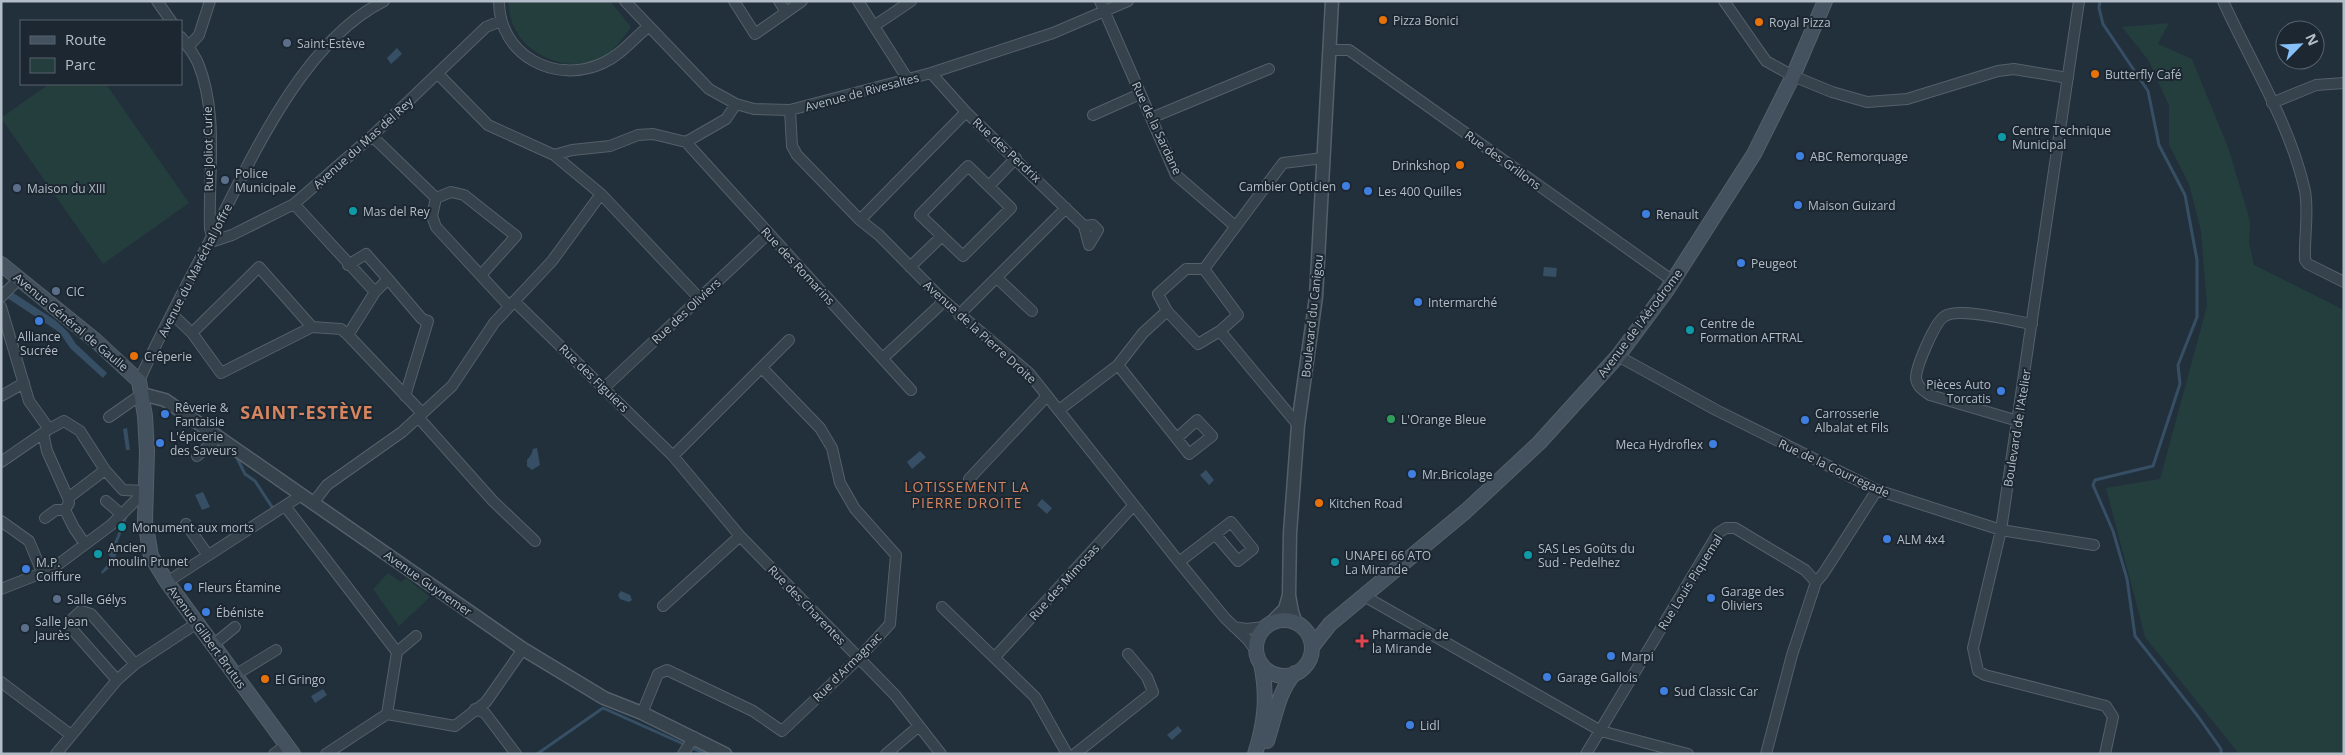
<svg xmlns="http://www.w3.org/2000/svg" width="2345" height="755" viewBox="0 0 2345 755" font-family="'Open Sans',sans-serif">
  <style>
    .green { fill: #243d3d }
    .water { fill: #364f64 }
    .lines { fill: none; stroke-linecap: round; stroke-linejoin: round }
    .stream { stroke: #364f64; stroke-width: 3 }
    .minor-casing { stroke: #54606a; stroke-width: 12 }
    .tertiary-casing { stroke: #54606a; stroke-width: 15 }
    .secondary-casing { stroke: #54606a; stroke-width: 16 }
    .minor { stroke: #36424c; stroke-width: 10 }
    .tertiary { stroke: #36424c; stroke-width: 12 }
    .secondary { stroke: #44525f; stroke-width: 14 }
    .food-dot { fill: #e8710a; stroke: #1c2731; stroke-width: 2 }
    .service-dot { fill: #5c6f8a; stroke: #1c2731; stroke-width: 2 }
    .culture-dot { fill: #0f9aa8; stroke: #1c2731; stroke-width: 2 }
    .shop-dot { fill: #3f7fe0; stroke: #1c2731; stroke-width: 2 }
    .leisure-dot { fill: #2e9e5b; stroke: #1c2731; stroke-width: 2 }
    .health-dot { fill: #e0444e; stroke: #1c2731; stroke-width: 2 }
    .labels { text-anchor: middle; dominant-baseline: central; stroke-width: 4; stroke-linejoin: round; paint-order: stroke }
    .poi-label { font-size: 12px; fill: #b2bdc8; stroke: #1c2731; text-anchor: start }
    .street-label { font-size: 12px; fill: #b2bdc8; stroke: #1c2731 }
    .neighbourhood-label { font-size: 14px; letter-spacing: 1px; fill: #d6855f; stroke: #1c2731 }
    .district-label { font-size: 18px; font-weight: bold; letter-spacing: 1px; fill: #d6855f; stroke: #1c2731 }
  </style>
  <rect width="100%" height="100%" fill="#22303c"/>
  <path class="green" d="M508,1H610L631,27C623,38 615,50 603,57C572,74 528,58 514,27C510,19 509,10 508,1Z
    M2169,23L2158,44L2192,59L2229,150L2250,221L2249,242L2254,265L2344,310V754H2239L2145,637L2106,488L2160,479L2207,306L2201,231L2189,184L2169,145V106L2149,61L2122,27Z
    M49,84H106L189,203L103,264L1,118Z
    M388,573L401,582L406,578L430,597L399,626L373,589Z"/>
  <path class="water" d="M397,48L402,54L391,64L387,58Z
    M1544,267L1557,268L1556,277L1543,276Z
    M1,285L55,320L68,332L76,344L107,373L103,378L70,348L62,336L56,330L1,294Z
    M127,428L130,450H126L123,429Z
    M537,448L540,465L532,470L527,466V460L531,455L533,449Z
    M920,451L926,457L912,469L907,462Z
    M1206,470L1214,480L1209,485L1200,475Z
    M203,492L210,507L202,510L195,495Z
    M1042,499L1052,508L1047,514L1037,505Z
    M109,544L117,548L115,563L102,574L101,572L112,559L106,551Z
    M621,591L630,595L632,600L629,602L620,599L618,595Z
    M323,689L327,695L315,703L311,696Z
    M1178,726L1182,731L1172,740L1167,735Z"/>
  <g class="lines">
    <path class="stream" d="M2100,1L2099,8L2103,24L2148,91L2159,145L2185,195L2197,260V317L2178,365L2180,384L2153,466L2095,480L2093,485L2113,531L2127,579L2135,636L2197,715L2221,749V754
      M236,456L245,474L255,481L274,510
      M113,550L127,514
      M537,754L603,708L706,754"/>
    <g class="minor-casing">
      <path id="minor" d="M157,1L171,21
        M499,1C499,56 556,85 603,63C621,55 633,39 648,27
        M625,1L709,89L736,104L754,109L790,110L931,73L1053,33L1128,1
        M734,1L755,34L802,1
        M779,1L786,12
        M858,1L907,78
        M1100,1L1176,175L1235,226
        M1724,1L1766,61L1793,76L1832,92L1867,102L1907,99L1998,71L2014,69L2068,78
        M2079,1L2001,530L1973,648L1978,671L1985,675L2106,706L2113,717L2105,754
        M2223,1C2251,63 2290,123 2305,191C2309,213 2304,237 2305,260L2308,264L2344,282
        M874,26L911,1
        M181,37C187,45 194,54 198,63C219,115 208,174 210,229L214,241L232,235L294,204L372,136L486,27L501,21
        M188,47L199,35L210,1
        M1330,50H1349L1673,281
        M931,73L966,112L1084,226
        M438,74L488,125L554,155L601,194L699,298
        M2272,103L2316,85L2344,83
        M790,110L792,146L797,155L860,220L879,235L942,299L1029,373L1179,562L1225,618L1248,640L1256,651
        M1093,115L1140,94
        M1151,118L1269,69
        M372,136L436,198L432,216L436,227L509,306
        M686,142L911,390
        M554,155L572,150L610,146L638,135L653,134L686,142L726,119L736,104
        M968,166L1011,208L963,256L920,215Z
        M989,186L1016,158
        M436,198L451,192L464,195L516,236L481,275
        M294,204L375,292L388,279L422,319L428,321L405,396
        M860,220L966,112
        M1093,225L1098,230L1089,245L1084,226Z
        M348,265L366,254L388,279
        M910,267L942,236
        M1186,269H1204L1238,315L1220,331L1198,344L1167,311L1158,294Z
        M1204,269L1283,163L1323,158
        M998,279L1032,311
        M1,297L19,279
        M514,301L673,456L740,536L895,695L941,754
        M1,307L29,401L49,429
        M172,314L192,333L259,267L312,327
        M959,315L1066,208
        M312,327L341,329L348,335L422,413
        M1220,331L1298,425
        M192,333L221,373L312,327
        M348,335L375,292
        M1618,356L1716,410L1877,490L2001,530L2094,545
        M883,358L939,306L942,299
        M1118,365L1189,454L1212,436L1197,420L1177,438
        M139,381C160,334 185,288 209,242C249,164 301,42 384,1
        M604,388L768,234
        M1,396L24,383
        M1059,410L1118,365L1143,333L1167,311
        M109,417L142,394
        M418,417L493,501L535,541
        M2018,421L1930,395C1923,390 1917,387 1916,378C1916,367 1935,321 1945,316C1960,307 2014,321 2032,324
        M43,433L47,451L68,498L69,503L65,510
        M197,456L219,437
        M673,456L789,340
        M1,462L49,429L64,421L80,431L105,470L123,490L145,491
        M969,479L1047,396
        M68,498L105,470
        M106,501L121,514
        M313,503L327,485L402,432L452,386L494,323L552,261L601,194
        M285,506L397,652L387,714
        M65,510L73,526
        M45,518L56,510H65
        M1,521L29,541L42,572
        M186,524L208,555
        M74,528L85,544
        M1179,562L1231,522L1253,549L1238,561L1215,534
        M167,582L300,496
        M1,589L52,569L111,525L145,491
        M1364,596L1601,731L1688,754
        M663,606L740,536
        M942,607L1035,697L1067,754
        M1234,627L1246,629L1265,627
        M213,645L235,627
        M397,652L416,636
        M995,657L1133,506
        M235,675L276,650
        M117,680L71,628V620L81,611L91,614L135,664
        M1,682L71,735
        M475,709L485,713L516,754
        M642,713L658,674L667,670L753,711L782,731L858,659L890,624L896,555L855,509L840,483L832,448L820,428L762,368
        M56,754L117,680L135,664L197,623
        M274,754L286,745
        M326,754L387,714L455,726L486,702L523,649
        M683,754L694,737
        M886,754L919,726
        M1075,754L1153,692L1147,677L1128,654
        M1586,754L1718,533L1726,528H1735L1805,570L1816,582
        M1766,754L1792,655L1816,582L1823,574L1877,490"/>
    </g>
    <g class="tertiary-casing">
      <path id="tertiary" d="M142,394L165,400L523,649L604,698L642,713L725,754
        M1272,622L1285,609L1289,595
        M1296,623L1292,612L1289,595L1290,533L1298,425L1316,297L1332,1"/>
    </g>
    <g class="secondary-casing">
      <path id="secondary" d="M1,264L96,341L139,381L145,416L147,451L145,521L151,556L167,582L293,754
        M1256 648a28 28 0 1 1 56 0a28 28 0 1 1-56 0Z
        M1312,647L1330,624L1466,511L1539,443L1618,356L1667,290L1754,154L1793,76L1825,1
        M1267,741C1275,718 1278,691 1295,673
        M1255,754C1265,723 1268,696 1261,664"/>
    </g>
    <use href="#minor" class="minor"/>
    <use href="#tertiary" class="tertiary"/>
    <use href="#secondary" class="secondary"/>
  </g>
  <g class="food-dot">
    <circle cx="1383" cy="20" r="5"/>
    <circle cx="1759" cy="22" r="5"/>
    <circle cx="2095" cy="74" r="5"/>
    <circle cx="1460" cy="165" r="5"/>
    <circle cx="134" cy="356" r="5"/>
    <circle cx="1319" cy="503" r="5"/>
    <circle cx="265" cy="679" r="5"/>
  </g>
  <g class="service-dot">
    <circle cx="287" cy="43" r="5"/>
    <circle cx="225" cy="180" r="5"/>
    <circle cx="17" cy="188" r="5"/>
    <circle cx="56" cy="291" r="5"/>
    <circle cx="57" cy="599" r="5"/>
    <circle cx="25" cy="628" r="5"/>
  </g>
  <g class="culture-dot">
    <circle cx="2002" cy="137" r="5"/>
    <circle cx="353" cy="211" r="5"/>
    <circle cx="1690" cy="330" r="5"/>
    <circle cx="122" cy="527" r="5"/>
    <circle cx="98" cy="554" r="5"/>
    <circle cx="1528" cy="555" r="5"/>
    <circle cx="1335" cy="562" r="5"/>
  </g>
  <g class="shop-dot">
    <circle cx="1800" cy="156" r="5"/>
    <circle cx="1346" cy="186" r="5"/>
    <circle cx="1368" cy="191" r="5"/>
    <circle cx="1798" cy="205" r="5"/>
    <circle cx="1646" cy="214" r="5"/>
    <circle cx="1741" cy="263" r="5"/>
    <circle cx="1418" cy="302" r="5"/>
    <circle cx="39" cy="321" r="5"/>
    <circle cx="2001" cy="391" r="5"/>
    <circle cx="165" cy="414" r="5"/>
    <circle cx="1805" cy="420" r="5"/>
    <circle cx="160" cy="443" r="5"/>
    <circle cx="1713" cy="444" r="5"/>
    <circle cx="1412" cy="474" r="5"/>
    <circle cx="1887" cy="539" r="5"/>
    <circle cx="26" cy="569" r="5"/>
    <circle cx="188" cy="587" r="5"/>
    <circle cx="1711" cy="598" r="5"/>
    <circle cx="206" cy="612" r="5"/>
    <circle cx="1611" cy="656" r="5"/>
    <circle cx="1547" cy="677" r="5"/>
    <circle cx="1664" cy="691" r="5"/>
    <circle cx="1410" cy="725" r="5"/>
  </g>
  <circle class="leisure-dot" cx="1391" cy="419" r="5"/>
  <path class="health-dot" d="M1359.5 633.5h5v5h5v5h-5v5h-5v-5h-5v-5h5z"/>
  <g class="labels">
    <g class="poi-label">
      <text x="1393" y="20">Pizza Bonici</text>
      <text x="1769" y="22">Royal Pizza</text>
      <text x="297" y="43">Saint-Estève</text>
      <text x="2105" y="74">Butterfly Café</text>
      <text x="2012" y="130">Centre Technique<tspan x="2012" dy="14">Municipal</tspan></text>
      <text x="1810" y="156">ABC Remorquage</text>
      <text x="1450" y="165" text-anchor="end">Drinkshop</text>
      <text x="235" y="173">Police<tspan x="235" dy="14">Municipale</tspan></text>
      <text x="1336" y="186" text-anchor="end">Cambier Opticien</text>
      <text x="27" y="188">Maison du XIII</text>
      <text x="1378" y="191">Les 400 Quilles</text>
      <text x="1808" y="205">Maison Guizard</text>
      <text x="363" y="211">Mas del Rey</text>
      <text x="1656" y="214">Renault</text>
      <text x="1751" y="263">Peugeot</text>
      <text x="66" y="291">CIC</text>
      <text x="1428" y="302">Intermarché</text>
      <text x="1700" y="323">Centre de<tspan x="1700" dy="14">Formation AFTRAL</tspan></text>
      <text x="39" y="336" text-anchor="middle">Alliance<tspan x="39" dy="14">Sucrée</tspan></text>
      <text x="144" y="356">Crêperie</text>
      <text x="1991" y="384" text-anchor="end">Pièces Auto<tspan x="1991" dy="14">Torcatis</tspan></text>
      <text x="175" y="407">Rêverie &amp;<tspan x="175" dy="14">Fantaisie</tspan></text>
      <text x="1815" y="413">Carrosserie<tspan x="1815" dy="14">Albalat et Fils</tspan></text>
      <text x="1401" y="419">L'Orange Bleue</text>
      <text x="170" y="436">L'épicerie<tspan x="170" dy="14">des Saveurs</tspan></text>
      <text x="1703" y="444" text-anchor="end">Meca Hydroflex</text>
      <text x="1422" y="474">Mr.Bricolage</text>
      <text x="1329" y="503">Kitchen Road</text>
      <text x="132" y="527">Monument aux morts</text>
      <text x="1897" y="539">ALM 4x4</text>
      <text x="108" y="547">Ancien<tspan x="108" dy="14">moulin Prunet</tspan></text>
      <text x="1538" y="548">SAS Les Goûts du<tspan x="1538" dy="14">Sud - Pedelhez</tspan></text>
      <text x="1345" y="555">UNAPEI 66 ATO<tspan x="1345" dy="14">La Mirande</tspan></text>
      <text x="36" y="562">M.P.<tspan x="36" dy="14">Coiffure</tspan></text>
      <text x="198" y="587">Fleurs Étamine</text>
      <text x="1721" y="591">Garage des<tspan x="1721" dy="14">Oliviers</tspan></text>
      <text x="67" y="599">Salle Gélys</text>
      <text x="216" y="612">Ébéniste</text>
      <text x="35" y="621">Salle Jean<tspan x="35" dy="14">Jaurès</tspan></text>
      <text x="1372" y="634">Pharmacie de<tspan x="1372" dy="14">la Mirande</tspan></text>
      <text x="1621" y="656">Marpi</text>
      <text x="1557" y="677">Garage Gallois</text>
      <text x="275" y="679">El Gringo</text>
      <text x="1674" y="691">Sud Classic Car</text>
      <text x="1420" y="725">Lidl</text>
    </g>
    <g class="street-label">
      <text transform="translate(862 92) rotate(-15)">Avenue de Rivesaltes</text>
      <text transform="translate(1157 128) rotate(65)">Rue de la Sardane</text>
      <text transform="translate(363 143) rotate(-42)">Avenue du Mas del Rey</text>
      <text transform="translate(208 149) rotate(-91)">Rue Joliot Curie</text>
      <text transform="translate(1007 150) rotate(43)">Rue des Perdrix</text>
      <text transform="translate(1503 160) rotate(36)">Rue des Grillons</text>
      <text transform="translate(798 266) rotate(47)">Rue des Romarins</text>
      <text transform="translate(195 270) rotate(-63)">Avenue du Maréchal Joffre</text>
      <text transform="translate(686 311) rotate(-43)">Rue des Oliviers</text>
      <text transform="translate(1312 316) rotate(-84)">Boulevard du Canigou</text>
      <text transform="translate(71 322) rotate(40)">Avenue Général de Gaulle</text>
      <text transform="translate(1640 323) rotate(-53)">Avenue de l'Aérodrome</text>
      <text transform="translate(980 332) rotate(42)">Avenue de la Pierre Droite</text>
      <text transform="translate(594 378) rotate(44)">Rue des Figuiers</text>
      <text transform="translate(2017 428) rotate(-81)">Boulevard de l'Atelier</text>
      <text transform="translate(1834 468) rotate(25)">Rue de la Courregade</text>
      <text transform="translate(1064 582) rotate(-48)">Rue des Mimosas</text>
      <text transform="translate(1690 582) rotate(-58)">Rue Louis Piquemal</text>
      <text transform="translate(428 583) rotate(35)">Avenue Guynemer</text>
      <text transform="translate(807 605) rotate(46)">Rue des Charentes</text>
      <text transform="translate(207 637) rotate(54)">Avenue Gilbert Brutus</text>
      <text transform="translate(847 667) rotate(-45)">Rue d'Armagnac</text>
    </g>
    <g class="neighbourhood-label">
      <text x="967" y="486">LOTISSEMENT LA<tspan x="967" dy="16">PIERRE DROITE</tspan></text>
    </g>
    <g class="district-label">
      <text x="307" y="412">SAINT-ESTÈVE</text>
    </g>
  </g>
  <rect width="2345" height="755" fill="none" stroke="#b2bdc8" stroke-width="5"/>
  <rect x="20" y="20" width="162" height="65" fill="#1c2731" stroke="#58636d"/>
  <rect x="30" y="36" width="25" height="8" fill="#44525f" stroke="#58636d"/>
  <text x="65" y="45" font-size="15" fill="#b2bdc8">Route</text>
  <rect x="30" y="58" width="25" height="15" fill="#243d3d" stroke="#58636d"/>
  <text x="65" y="70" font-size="15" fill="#b2bdc8">Parc</text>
  <g transform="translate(2300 45) rotate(66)"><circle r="24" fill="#1c2731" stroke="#58636d"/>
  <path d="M0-4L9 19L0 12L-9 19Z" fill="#85c0f9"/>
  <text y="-8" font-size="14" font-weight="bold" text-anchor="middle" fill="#b2bdc8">N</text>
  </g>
</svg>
